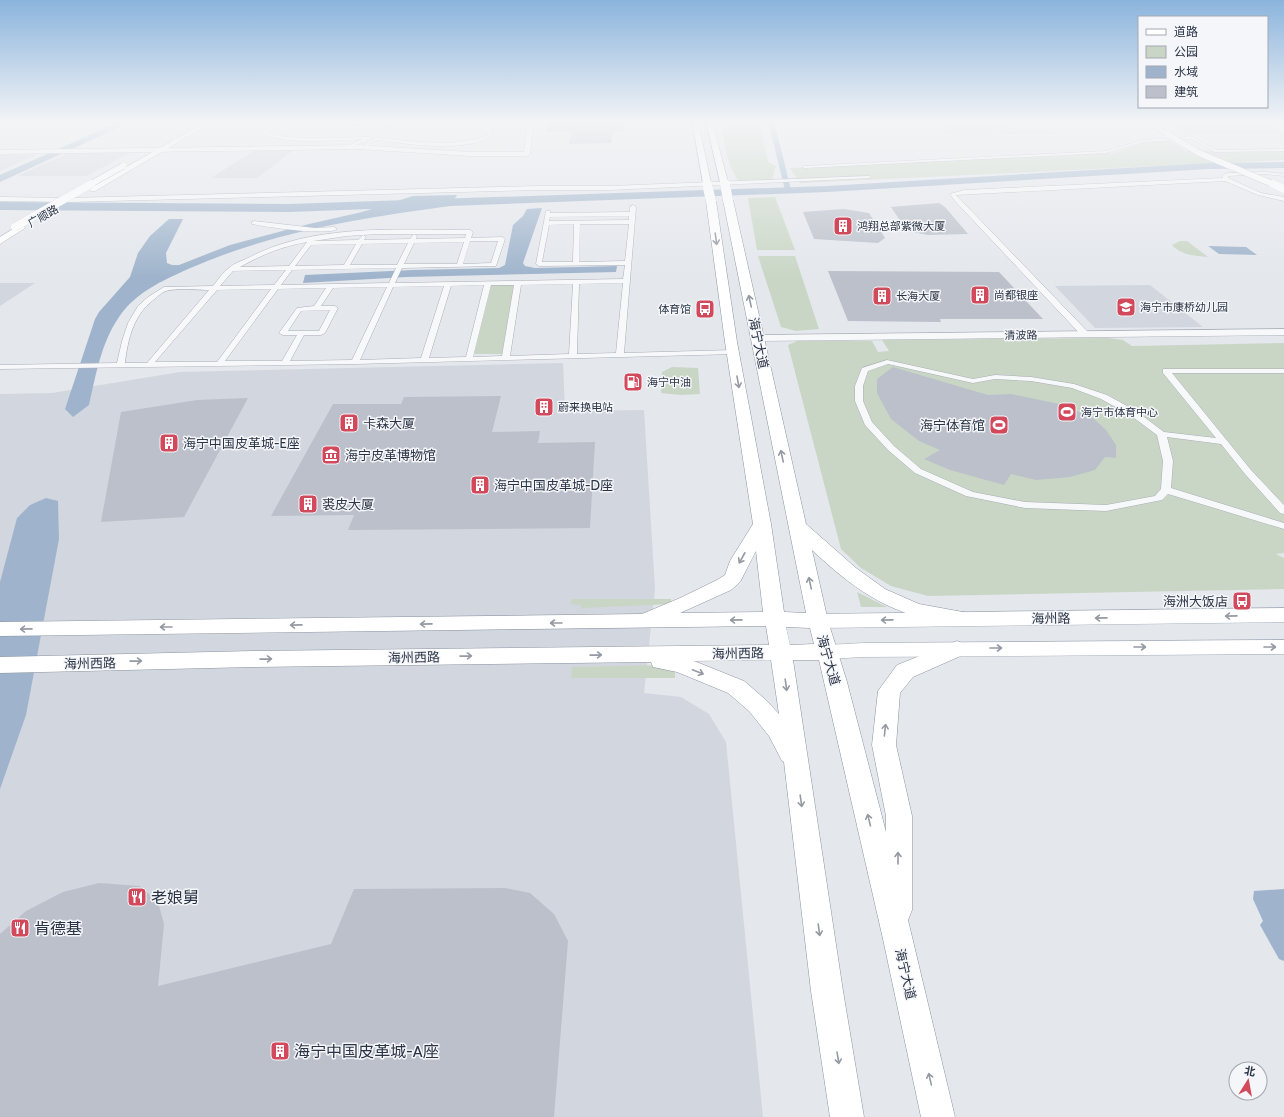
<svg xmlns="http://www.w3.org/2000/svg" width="1284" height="1117" viewBox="0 0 1284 1117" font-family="Cabin,'Noto Sans SC',sans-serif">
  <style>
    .built { fill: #d2d6de }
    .green { fill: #c9d6c5 }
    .water { fill: #9fb4cc }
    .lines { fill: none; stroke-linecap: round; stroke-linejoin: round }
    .canal { fill: #9fb4cc; fill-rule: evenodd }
    .river { fill: #9fb4cc; fill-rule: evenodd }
    .building { fill: #bbc0ca }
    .minor-casing { stroke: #a9aeb7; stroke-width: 1 }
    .tertiary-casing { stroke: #a9aeb7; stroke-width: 1 }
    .secondary-casing { stroke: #a9aeb7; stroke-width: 1 }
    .primary-casing { stroke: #a3abb8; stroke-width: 1 }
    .trunk-casing { stroke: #8b94a3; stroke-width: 1 }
    .minor { fill: #f7f8fa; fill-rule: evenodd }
    .tertiary { fill: #f7f8fa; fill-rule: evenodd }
    .secondary { fill: #fff; fill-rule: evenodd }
    .primary { fill: #fff; fill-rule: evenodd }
    .trunk { fill: #fff; fill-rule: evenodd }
    .secondary-bridge-far1-casing { stroke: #a9aeb7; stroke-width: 7; stroke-linecap: butt }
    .secondary-bridge-casing { stroke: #a9aeb7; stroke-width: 8; stroke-linecap: butt }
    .trunk-bridge-far1-casing { stroke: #8b94a3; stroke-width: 8; stroke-linecap: butt }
    .trunk-bridge-casing { stroke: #8b94a3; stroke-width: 10; stroke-linecap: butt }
    .secondary-bridge-far1 { stroke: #fff; stroke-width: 6 }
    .secondary-bridge { stroke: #fff; stroke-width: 8 }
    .trunk-bridge-far1 { stroke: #fff; stroke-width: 8 }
    .trunk-bridge { stroke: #fff; stroke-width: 10 }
    .oneway { stroke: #959aa2 }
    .labels { text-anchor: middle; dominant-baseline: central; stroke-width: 3; stroke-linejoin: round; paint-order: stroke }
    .far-street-label { font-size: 11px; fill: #2b3445; stroke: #f4f6f9 }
    .far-poi-label { font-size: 11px; fill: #2b3445; stroke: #f4f6f9; text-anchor: start }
    .street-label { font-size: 13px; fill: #2b3445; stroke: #f4f6f9 }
    .poi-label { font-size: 13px; fill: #2b3445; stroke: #f4f6f9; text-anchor: start }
    .near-poi-label { font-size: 16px; fill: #2b3445; stroke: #f4f6f9; text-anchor: start }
  </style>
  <rect width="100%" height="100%" fill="#e4e7ec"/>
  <path class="built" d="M1164,121H1260L1284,133V134L1184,133Z
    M295,149L257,178H211L255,150Z
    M69,153H130L86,176H17Z
    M0,155H36L0,171Z
    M0,283H35L0,306Z
    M1150,285L1203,327L1095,328L1055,286Z
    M563,363L565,411L644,410L655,589L644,693L681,697L709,714L726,742L763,1117H0V394L52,393L180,372Z"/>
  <path class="green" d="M721,121H759L768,162L776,166L772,180L739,181C727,167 723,138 721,121Z
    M943,123L1055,128L1043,131L1059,132L1051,134L1029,133L1009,135L998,132L946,133Z
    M1168,140L1186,151L1284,150V160L800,183L790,168L1113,153L1146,142Z
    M775,197L795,250H757L748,198Z
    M1180,241H1187L1208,257C1196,256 1180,255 1172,245Z
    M758,256H795L819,329L796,331L781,327Z
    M490,284H514L502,354H473Z
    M1108,338L1123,340L1132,346L1284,343V553L1276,554L1284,558V589L928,596L891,586L861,568L841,549L788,345L797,341H872L878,352L889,351L882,340Z
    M672,367L698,368L700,394L681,395L661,393L662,372Z
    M857,592L887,607H861Z
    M572,599H671V604L582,608L580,605L570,604Z
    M664,665L675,672V678H571L572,667Z"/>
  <path class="water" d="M457,195L450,206C360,218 272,232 188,269C162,281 136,292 119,317C101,343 96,375 89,405L73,417L65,409L95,319L99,312L130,277L138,253L150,236L169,219H183L166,253L167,263L172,265H179L230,245L309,224L362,212L413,196Z
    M542,208L523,263L525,266L535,268L617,266L616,272L406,277L303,283L305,275L412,270L499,268L505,265L513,225L523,216L527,209Z
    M1208,246L1246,247L1257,255L1219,254Z
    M46,498L58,501L59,539L26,715L0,789V582L17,518L30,505Z
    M1284,889V961L1279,959L1260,925L1263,921L1253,899L1254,891Z"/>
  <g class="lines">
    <path class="canal" d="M768,121H774L791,190L790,191L785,190Z"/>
    <path class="river" d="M121,121H133L0,182V175Z
      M1284,162V168L1209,169L827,192L289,212L0,210V202L289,204L827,186L1209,163Z"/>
  </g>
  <path class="building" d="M549,121H624L623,132H613L611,143L569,144L572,132H546Z
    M939,203L945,207L968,234L928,235L907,231L891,207Z
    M844,209L869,213L885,238L878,243L814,239L803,212Z
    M828,271L999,272L1043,319H940L941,322L848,321Z
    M893,367L988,395L1011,394L1064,405L1094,419L1106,430L1116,445V458L1105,457L1095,470L1070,477L1036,480L1011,474L1004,485L950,470L924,459L940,450L919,441L891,419L877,393V379Z
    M501,396L492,432L540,431L538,443L595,442L590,528L348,530L354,515L271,516L333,404H401L404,397Z
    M248,398L184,517L101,522L121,412L197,400Z
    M99,883L140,886L158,902L164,924L158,986L331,944L354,889L505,888L530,893L554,914L568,941L554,1117H0V934L26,911L63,892Z"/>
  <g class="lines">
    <g class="minor-casing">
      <path id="minor" d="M285,121L366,127L460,121L366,129L288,122L275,127L268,132C287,142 346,137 370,137L372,138L349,148L347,146L363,139C339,140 281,146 263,132L273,125Z
        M486,121H490L487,125L492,136C466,153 407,144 377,140L369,144L370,147L368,148L365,144L376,138L418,142L450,143L478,139L488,135L483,125Z
        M181,122H201L203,123L180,124Z
        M1101,124L1155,125L1157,126L1155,127L1100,126Z
        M1187,134L1216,150L1284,149V151L1215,152L1192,139L1143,142L1106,153L804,168L802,167L804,166L1106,151L1143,140L1188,137L1185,135Z
        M1266,172L1284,174V176L1266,174L1228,176V178L1261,193L1284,197V201L1258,195L1225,181L956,195L1088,332V336H1082L954,200L950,194L964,190L1223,178V175L1228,173Z
        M869,176L871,178L610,190H537L68,202L0,201V197L68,198L537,186H610Z
        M633,205L636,207L624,353L733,350L737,352L736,354L355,364L0,369V365L117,363L122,341L128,323L138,306L148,297L164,287L213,286C218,280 223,272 229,268C234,263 242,261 248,258C313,223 399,230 470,230L473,232L471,238L502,237L505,239L496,266L402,268L395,283L623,279L625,265L539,266L536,264L546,211H550V213L630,212V207ZM629,216V220L549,221L550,217ZM574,224L573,262H542L549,225ZM580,224H629L625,261L579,262ZM378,234H466L465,238L416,239L417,236L414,234L410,239L364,240L366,237L363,235L358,240L313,241L347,236ZM470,241H498L491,263L463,264ZM307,242L289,266L240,267C261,255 283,246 307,242ZM464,242L457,264H404L414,243ZM408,243L397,265H350L362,244ZM356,244L344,265L295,266L311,245ZM396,268L389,283L281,285L292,270ZM286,270L274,285L220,286L233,271ZM623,283L616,353L577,354L579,284ZM573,284L569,354L510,356L521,285ZM484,285L466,357L429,358L451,286ZM491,285H514L502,356L473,357ZM444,286L421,358L360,360L393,287ZM387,287L352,360L290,361L304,335H321L325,333L338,308L335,306H321L333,288ZM326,288L314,306L297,308L279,333L283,335H297L282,361H225L278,289ZM271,289L217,362H155L217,290ZM209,290L147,363H125C128,338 134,313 156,298C158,296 162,292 166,291C176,288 198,290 209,290ZM330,310L319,331H288L301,311Z
        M254,221L315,228L334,227L337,229C327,236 267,227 252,224V222Z
        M887,360L973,379L995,375L1031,377L1074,384L1107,395L1136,411L1164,432L1216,438L1163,373V369H1284V373H1172L1251,470L1284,505V514L1280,513L1245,474L1221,444L1167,437L1173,461L1171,488L1284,523V529L1168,494L1162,500L1106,511L1025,508L966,496L915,473L888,450L865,425L855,401V386L862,368ZM888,364L973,383L995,379L1031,381L1072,388L1101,399L1130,415L1157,435L1163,461L1161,489L1155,496L1106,505L1025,502L973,492L921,469L894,446L872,422L863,401V386L868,371Z"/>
    </g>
    <g class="tertiary-casing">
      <path id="tertiary" d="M528,121H534L530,154L527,156H470L358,149L0,154V150L358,145L470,152H524Z
        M1284,329V335L758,341L753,338L758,335Z"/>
    </g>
    <g class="secondary-casing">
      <path id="secondary" d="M207,121H214L95,191H92L88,189Z
        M1143,121H1149L1172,135L1167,136Z
        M18,226H24L25,228L0,244V237Z"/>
    </g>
    <g class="primary-casing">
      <path id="primary" d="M1284,608V622L818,628L811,626L808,621L811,616L818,614Z
        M1284,640V654L863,657L827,659L820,657L817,652L820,647L827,645L863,643Z"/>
    </g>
    <g class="trunk-casing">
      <path id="trunk" d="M692,121H698L711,183L710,185L707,186L703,183Z
        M706,121H712L728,182L727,184L724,185L720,182Z
        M728,197L733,200L806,524L856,568L885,589L919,604L974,614L977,619L974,624C963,627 952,624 941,622C887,613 851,587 812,550L828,621L847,682L886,832V816L872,745L878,691L897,665L957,641L965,644L968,649L965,654L913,677L900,693L896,745L912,816V910L908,920L955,1117H921L883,939L819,660H793L843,991L864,1117H830L811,991L784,762L782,761L769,736L749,711L728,693L677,672L653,667L651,662L253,667L0,673V657L253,651L769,645L766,626L0,636V622L642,614L680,598L717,580L725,575L730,561L753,524L725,342L706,201L711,198L716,201L737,342L771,524L784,612L806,613L723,200ZM756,551L763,612L680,613L731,590L740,582ZM786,627L810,628L814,644L790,645ZM771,660L779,714L765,699L744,681L694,661Z"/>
    </g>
    <use href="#minor" class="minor"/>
    <use href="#tertiary" class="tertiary"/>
    <use href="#secondary" class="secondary"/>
    <use href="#primary" class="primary"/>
    <use href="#trunk" class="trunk"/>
    <g class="secondary-bridge-far1-casing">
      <path id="secondary-bridge-far1" d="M1169,135L1199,153L1275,185
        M89,185L123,166"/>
    </g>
    <g class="secondary-bridge-casing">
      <path id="secondary-bridge" d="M1273,184L1284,189
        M15,227L91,184"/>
    </g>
    <g class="trunk-bridge-far1-casing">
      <path id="trunk-bridge-far1" d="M724,182L725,185
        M707,183L708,185"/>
    </g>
    <g class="trunk-bridge-casing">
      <path id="trunk-bridge" d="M707,184L711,201
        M725,184L728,200"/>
    </g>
    <use href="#secondary-bridge-far1" class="secondary-bridge-far1"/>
    <use href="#secondary-bridge" class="secondary-bridge"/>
    <use href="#trunk-bridge-far1" class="trunk-bridge-far1"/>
    <use href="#trunk-bridge" class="trunk-bridge"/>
  </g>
  <defs><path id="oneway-shaft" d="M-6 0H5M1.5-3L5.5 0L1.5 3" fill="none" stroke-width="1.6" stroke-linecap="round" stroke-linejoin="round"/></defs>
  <g class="oneway">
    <use href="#oneway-shaft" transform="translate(716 239) rotate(82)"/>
    <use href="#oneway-shaft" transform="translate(750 301) rotate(-102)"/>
    <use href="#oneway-shaft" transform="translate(738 382) rotate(80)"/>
    <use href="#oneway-shaft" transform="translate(782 456) rotate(-102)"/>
    <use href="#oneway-shaft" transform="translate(742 558) rotate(119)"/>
    <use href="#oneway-shaft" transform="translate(810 583) rotate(-102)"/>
    <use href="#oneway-shaft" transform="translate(1231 616) rotate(179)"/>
    <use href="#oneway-shaft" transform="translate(1101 618) rotate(179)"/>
    <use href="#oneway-shaft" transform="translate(736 620) rotate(179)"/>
    <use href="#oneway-shaft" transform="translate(887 620) rotate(179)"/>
    <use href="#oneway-shaft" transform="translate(556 623) rotate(180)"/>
    <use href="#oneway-shaft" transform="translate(426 624) rotate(179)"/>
    <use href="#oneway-shaft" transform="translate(296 625) rotate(179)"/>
    <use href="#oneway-shaft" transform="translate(166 627) rotate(180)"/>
    <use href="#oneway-shaft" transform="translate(26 629) rotate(179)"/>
    <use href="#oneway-shaft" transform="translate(1140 647)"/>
    <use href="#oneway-shaft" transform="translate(1270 647)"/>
    <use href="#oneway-shaft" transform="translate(996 648)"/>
    <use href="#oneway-shaft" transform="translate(596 655) rotate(-1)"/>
    <use href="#oneway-shaft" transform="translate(466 656) rotate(-1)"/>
    <use href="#oneway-shaft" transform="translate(266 659) rotate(-1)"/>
    <use href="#oneway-shaft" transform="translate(136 661) rotate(-1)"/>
    <use href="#oneway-shaft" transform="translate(698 672) rotate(21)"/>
    <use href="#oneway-shaft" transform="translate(786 685) rotate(82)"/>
    <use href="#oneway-shaft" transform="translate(885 730) rotate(-84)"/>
    <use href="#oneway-shaft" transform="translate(801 801) rotate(82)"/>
    <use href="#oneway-shaft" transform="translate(869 820) rotate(-104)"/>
    <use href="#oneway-shaft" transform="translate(898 858) rotate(-90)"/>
    <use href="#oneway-shaft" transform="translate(819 930) rotate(82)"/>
    <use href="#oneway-shaft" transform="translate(838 1058) rotate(81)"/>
    <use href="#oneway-shaft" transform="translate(930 1079) rotate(-103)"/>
  </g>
  <linearGradient id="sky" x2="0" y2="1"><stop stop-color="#8bb4dd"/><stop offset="0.44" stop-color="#f3f4f6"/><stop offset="1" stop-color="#f3f4f6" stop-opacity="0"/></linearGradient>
  <rect width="1284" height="277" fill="url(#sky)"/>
  <defs>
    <g id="building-square" transform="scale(1)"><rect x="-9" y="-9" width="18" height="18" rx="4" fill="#d1495b" stroke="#f4f6f9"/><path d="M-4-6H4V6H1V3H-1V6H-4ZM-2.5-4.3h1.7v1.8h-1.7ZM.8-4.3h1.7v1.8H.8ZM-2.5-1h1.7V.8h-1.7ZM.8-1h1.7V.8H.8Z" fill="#fff"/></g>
    <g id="school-square" transform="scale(1)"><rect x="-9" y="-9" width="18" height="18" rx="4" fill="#d1495b" stroke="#f4f6f9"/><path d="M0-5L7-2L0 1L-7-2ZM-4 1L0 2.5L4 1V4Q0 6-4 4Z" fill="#fff"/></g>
    <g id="bus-square" transform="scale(1)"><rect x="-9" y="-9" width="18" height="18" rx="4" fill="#d1495b" stroke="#f4f6f9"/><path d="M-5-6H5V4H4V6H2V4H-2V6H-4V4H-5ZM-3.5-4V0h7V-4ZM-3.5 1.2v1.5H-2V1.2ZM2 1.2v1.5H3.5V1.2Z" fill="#fff"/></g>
    <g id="fuel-square" transform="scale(1)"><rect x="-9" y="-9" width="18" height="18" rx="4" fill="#d1495b" stroke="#f4f6f9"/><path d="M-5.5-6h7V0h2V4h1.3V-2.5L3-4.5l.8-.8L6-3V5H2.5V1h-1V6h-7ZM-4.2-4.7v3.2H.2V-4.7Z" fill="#fff"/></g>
    <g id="stadium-square" transform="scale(1)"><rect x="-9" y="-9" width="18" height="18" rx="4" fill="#d1495b" stroke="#f4f6f9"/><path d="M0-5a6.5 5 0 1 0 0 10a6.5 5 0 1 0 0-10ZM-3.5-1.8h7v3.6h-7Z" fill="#fff"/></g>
    <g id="museum-square" transform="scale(1)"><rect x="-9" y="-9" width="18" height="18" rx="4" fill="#d1495b" stroke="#f4f6f9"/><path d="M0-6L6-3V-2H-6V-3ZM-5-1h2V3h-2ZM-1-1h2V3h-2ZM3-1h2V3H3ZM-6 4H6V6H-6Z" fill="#fff"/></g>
    <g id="restaurant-square" transform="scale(1)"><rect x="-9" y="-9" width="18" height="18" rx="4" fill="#d1495b" stroke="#f4f6f9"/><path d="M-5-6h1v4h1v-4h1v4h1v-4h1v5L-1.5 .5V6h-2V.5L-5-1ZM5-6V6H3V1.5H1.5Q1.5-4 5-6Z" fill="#fff"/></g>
  </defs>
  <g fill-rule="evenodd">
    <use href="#building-square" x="843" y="226"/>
    <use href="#building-square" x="980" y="295"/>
    <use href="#building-square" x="882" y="296"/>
    <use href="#school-square" x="1126" y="307"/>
    <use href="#bus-square" x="705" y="309"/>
    <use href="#fuel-square" x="633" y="382"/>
    <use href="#building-square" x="544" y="407"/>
    <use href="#stadium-square" x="1067" y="412"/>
    <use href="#building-square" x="349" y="423"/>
    <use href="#stadium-square" x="999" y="425"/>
    <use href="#building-square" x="169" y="443"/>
    <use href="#museum-square" x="331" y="455"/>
    <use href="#building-square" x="480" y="485"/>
    <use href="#building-square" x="308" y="504"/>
    <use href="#bus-square" x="1242" y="601"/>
    <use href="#restaurant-square" x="137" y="897"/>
    <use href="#restaurant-square" x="20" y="928"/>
    <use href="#building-square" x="280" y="1051"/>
  </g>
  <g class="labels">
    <g class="far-street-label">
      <text transform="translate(43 216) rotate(-29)">广顺路</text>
      <text transform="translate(1021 335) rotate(-1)">清波路</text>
    </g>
    <g class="far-poi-label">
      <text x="857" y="226">鸿翔总部紫微大厦</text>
      <text x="994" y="295">尚都银座</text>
      <text x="896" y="296">长海大厦</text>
      <text x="1140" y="307">海宁市康桥幼儿园</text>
      <text x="691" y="309" text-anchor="end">体育馆</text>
      <text x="647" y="382">海宁中油</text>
      <text x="558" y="407">蔚来换电站</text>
      <text x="1081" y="412">海宁市体育中心</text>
    </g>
    <g class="street-label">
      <text transform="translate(759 343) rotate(78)">海宁大道</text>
      <text transform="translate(1051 618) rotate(-1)">海州路</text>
      <text transform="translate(738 653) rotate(-1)">海州西路</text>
      <text transform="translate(414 657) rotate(-1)">海州西路</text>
      <text transform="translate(829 660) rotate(74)">海宁大道</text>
      <text transform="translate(90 663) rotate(-1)">海州西路</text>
      <text transform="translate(906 974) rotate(77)">海宁大道</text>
    </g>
    <g class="poi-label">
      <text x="363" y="423">卡森大厦</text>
      <text x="985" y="425" text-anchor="end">海宁体育馆</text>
      <text x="183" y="443">海宁中国皮革城-E座</text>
      <text x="345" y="455">海宁皮革博物馆</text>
      <text x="494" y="485">海宁中国皮革城-D座</text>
      <text x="322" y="504">裘皮大厦</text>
      <text x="1228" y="601" text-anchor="end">海洲大饭店</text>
    </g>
    <g class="near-poi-label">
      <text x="151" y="897">老娘舅</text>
      <text x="34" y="928">肯德基</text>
      <text x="294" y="1051">海宁中国皮革城-A座</text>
    </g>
  </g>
  <rect x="1138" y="16" width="130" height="92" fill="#f4f6f9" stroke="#a4a8b1"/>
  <rect x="1146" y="29" width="20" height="6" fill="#ffffff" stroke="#a4a8b1"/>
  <text x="1174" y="36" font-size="12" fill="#2b3445">道路</text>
  <rect x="1146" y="46" width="20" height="12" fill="#c9d6c5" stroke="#a4a8b1"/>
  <text x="1174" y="56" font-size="12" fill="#2b3445">公园</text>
  <rect x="1146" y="66" width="20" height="12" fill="#9fb4cc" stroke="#a4a8b1"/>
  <text x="1174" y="76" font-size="12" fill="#2b3445">水域</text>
  <rect x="1146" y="86" width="20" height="12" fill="#bbc0ca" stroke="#a4a8b1"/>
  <text x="1174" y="96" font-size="12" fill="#2b3445">建筑</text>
  <g transform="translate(1248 1081) rotate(11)"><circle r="19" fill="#f4f6f9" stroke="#a4a8b1"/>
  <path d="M0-3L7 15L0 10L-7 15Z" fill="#d1495b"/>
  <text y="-6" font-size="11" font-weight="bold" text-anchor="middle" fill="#2b3445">北</text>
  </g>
</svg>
